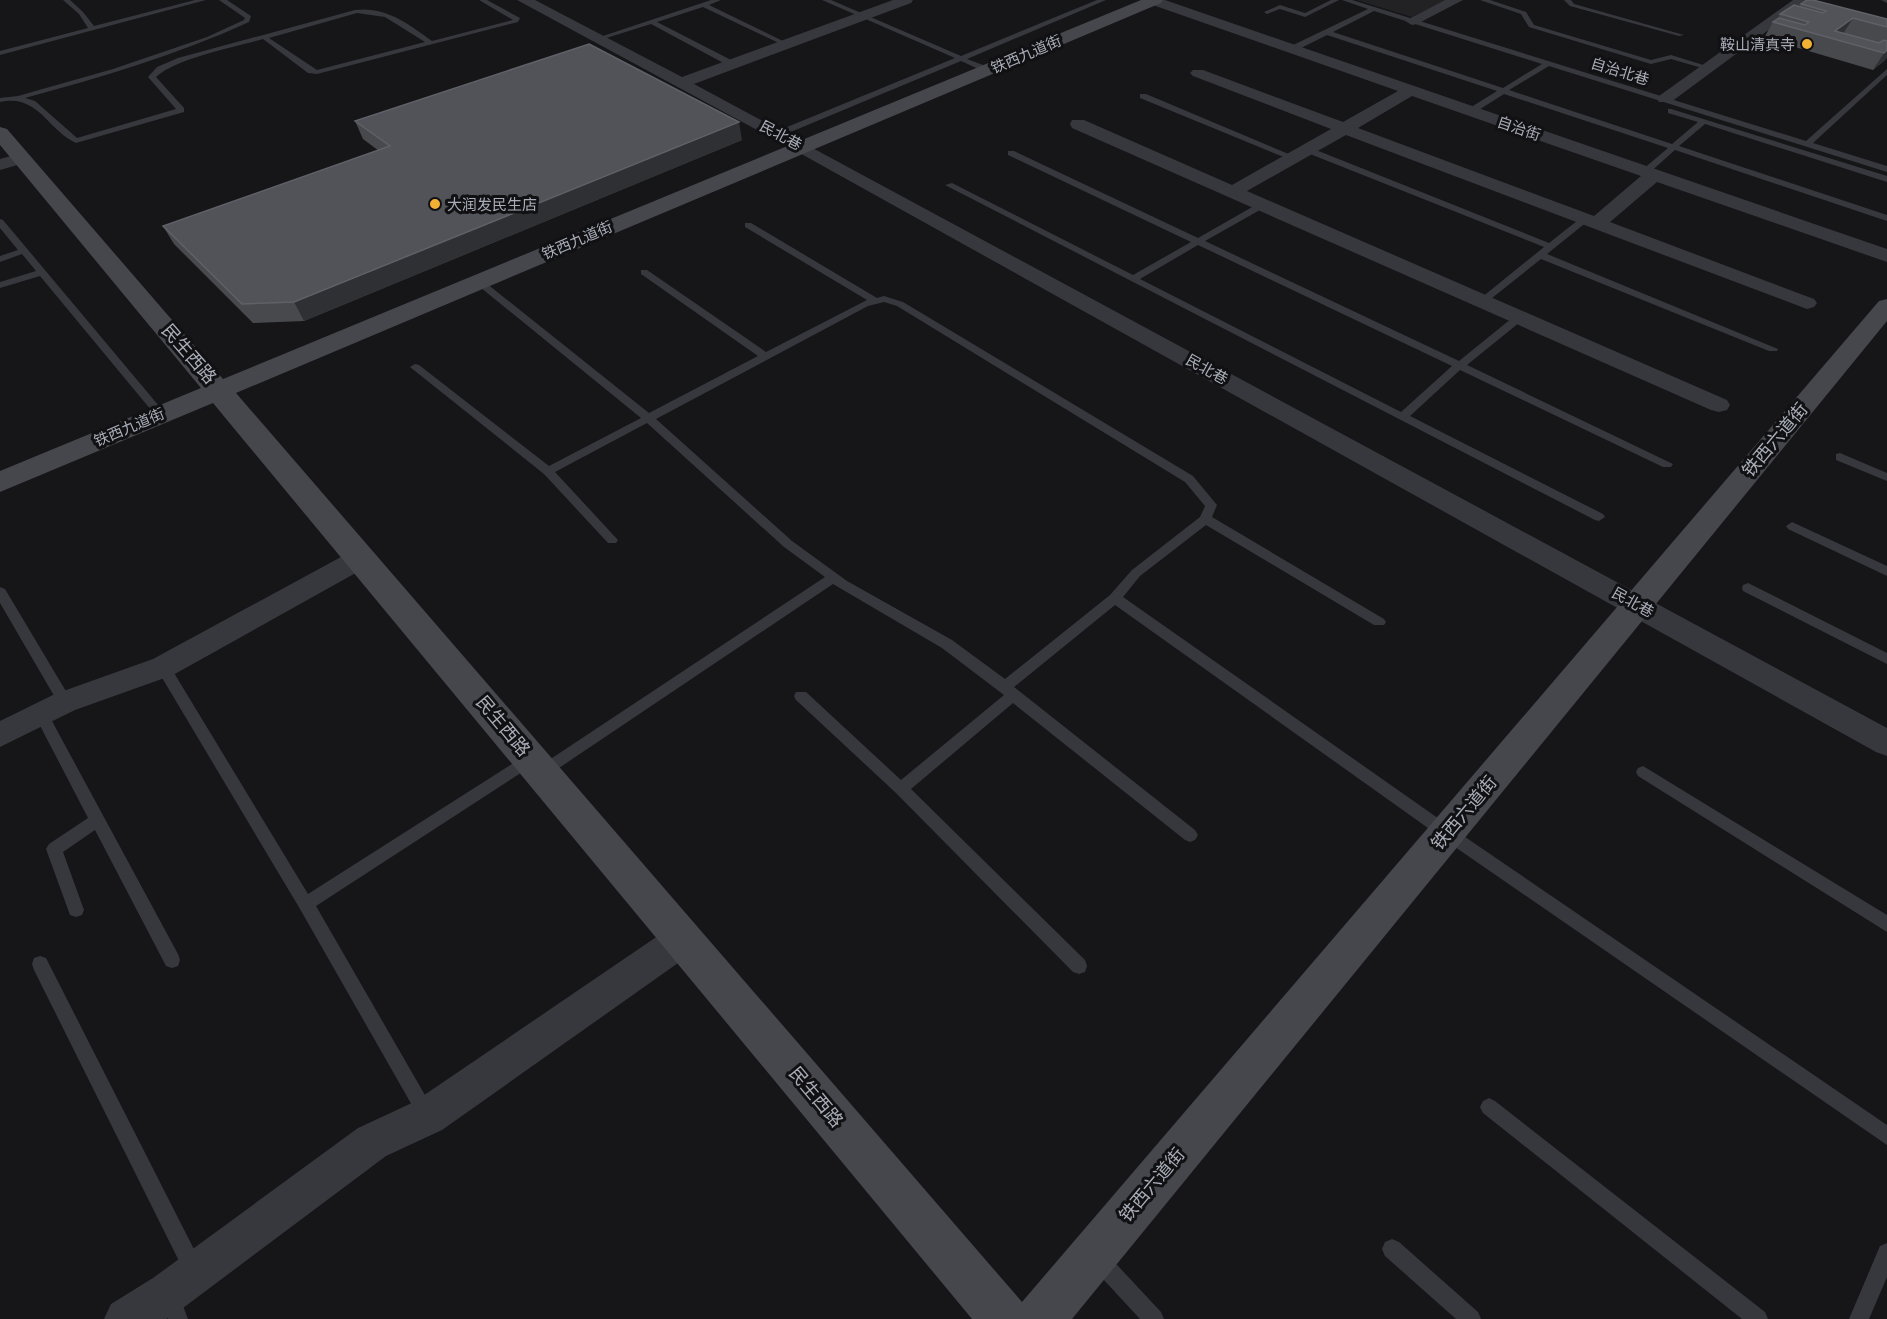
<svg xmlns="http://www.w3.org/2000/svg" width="1887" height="1319" viewBox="0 0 1887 1319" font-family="Helvetica,'Noto Sans SC',sans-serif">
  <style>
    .built { fill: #222225 }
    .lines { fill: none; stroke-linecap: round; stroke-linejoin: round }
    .lane { fill: #37383d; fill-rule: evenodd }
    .street { fill: #37383d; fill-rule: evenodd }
    .secondary { fill: #45474d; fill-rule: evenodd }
    .wall { fill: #47494d }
    .shaded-wall { fill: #2f3033 }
    .building { fill: #525359; stroke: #5f6168; stroke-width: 1.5 }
    .poi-dot { fill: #f2b134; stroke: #111113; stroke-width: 2 }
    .labels { text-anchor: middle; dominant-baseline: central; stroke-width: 6; stroke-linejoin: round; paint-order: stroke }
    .far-poi-label { font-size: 15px; fill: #a8adb8; stroke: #111113; text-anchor: end }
    .far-street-label { font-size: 15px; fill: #a8adb8; stroke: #111113 }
    .street-label { font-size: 18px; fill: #a8adb8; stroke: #111113 }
  </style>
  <rect width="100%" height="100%" fill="#161618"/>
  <path class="built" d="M1357,0H1446L1412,17Z"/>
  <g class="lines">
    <path class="lane" d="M63,0H70L83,12L94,26L195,0H206L0,55V51L88,28L79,14Z
      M219,0H227L251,16L249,22C177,55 102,77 25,98L35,101L77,138L176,109L148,77L157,67L178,58L355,10C385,6 409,24 432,41L513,20L479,0H487L520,18L518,22L317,74L308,73L263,39C235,47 176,58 156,77L184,108V112L76,143C47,130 39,94 0,102V98L18,96L113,69L207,37L244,20L245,18ZM357,13L385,17L425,42L317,70L269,38Z
      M711,0H721L709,5L789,44L783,45L703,7L657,22L735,62V66H729L651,24L600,40L594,39Z
      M822,0H831L961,56L1097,0H1106L967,59L991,68V72H985L961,61L781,136H775V132L955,58Z
      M1331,0H1339L1305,17L1280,9L1267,14L1264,12L1280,5L1305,13Z
      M1342,0H1352L1806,141L1887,69V75L1813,143L1887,166V172L1549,66L1509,90L1672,144L1698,122L1668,113V109H1671L1887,176V182L1705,124L1679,146L1887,215V221L1675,150L1648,174H1642V170L1668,148L1504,94L1474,113H1468V109L1497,91L1327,35L1295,51H1289V47L1368,9ZM1374,11L1542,64L1503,88L1333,32Z
      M1480,0H1490L1526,12L1534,25L1651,60L1671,55L1713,68L1709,70L1671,59L1651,64L1529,27L1521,14Z
      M1564,0H1571L1574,4L1684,35L1679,36L1570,6Z
      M1881,0H1887V3Z
      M1140,94H1146L1298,158L1291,160L1140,98Z
      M1305,148H1311L1549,243L1582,217H1588V221L1547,254L1778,349L1777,351H1769L1541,259L1487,302H1481V298L1544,247L1305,152Z
      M1008,151H1014L1198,238L1261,202H1267V206L1205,241L1459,361L1517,314H1525V318L1467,365L1673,464L1671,467H1663L1460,370L1410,416L1603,514L1605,517L1599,521L1595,520L945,185L952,183L1133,275L1191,242L1008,155ZM1198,245L1452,366L1401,412L1140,279Z
      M0,219L3,220L164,412V416H156L40,276L0,288V282L36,271L22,254L0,262V256L18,250L0,228Z
      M745,223H751L877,298L884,296L903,302L1193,476L1217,505L1212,517L1384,619L1386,622L1384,625H1374L1206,525L1140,576L1123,597L1452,828L1887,1125V1145L1442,838L1115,605L1014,687L1195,830L1198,835L1195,840L1190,842L1185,840L1013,703L911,789L1085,960L1087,966L1085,972L1079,974L1073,972L896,793L796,700L794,696L796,692H806L901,780L1004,695L942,648L833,584L547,776L542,778L537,776L535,772L537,768L825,577L784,547L647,423L555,472L618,540L616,543H608L544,474L410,367L415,364L419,365L549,466L641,418L475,283V279H481L649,413L758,356L641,274V270H647L766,352L867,300L745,227ZM884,302L897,306L1185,482L1205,506L1200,517L1132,570L1110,595L1005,679L952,640L847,581L792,541L656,419L868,306Z
      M1840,453L1887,473V481L1836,460V454Z
      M1792,522L1887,566V576L1788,529L1786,526Z
      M1748,583L1887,653V664L1743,591L1742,588L1743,585Z
      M0,587L5,589L70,698L72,702L70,706H60L0,603Z
      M163,662L168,663L308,894L526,755L531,753L536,755L538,759L536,763L316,906L433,1109L436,1115L433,1121L427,1124L421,1121L300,909L158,671L156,667L158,663Z
      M41,708L46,710L178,954L180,960L178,966L172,968L166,966L95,830L63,852L84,910L82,915L76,917L70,915L46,849L49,844L88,818L34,714L36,710Z
      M1643,766L1887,915V932L1638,776L1636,772L1638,768Z
      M40,956L46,958L201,1263L204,1270L201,1277L194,1280L187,1277L34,970L32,964L34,958Z
      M1489,1098L1495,1101L1765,1312L1768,1319H1742L1483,1113L1480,1107L1483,1101Z
      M1392,1239L1399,1242L1478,1312L1481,1319H1456L1385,1256L1382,1249L1385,1242Z
      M1887,1243V1277L1869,1319H1849L1880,1246Z
      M1098,1249L1105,1252L1161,1312L1164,1319H1140L1091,1266L1088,1259L1091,1252Z
      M170,1287L177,1290L188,1319H168L160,1297L163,1290Z"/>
    <path class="street" d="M517,0H535L682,77L893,0H913L911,3L694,84L1887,728V756L1876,752L796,151Z
      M1145,0H1165L1887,249V262L1657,182L1610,222L1814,299L1817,303L1814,307L1807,309L1346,135L1247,191L1727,400L1730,405L1727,410L1719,412L1711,410L1072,128L1070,124L1072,120H1084L1232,185L1331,129L1193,76L1190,73L1193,70H1203L1343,122L1398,91L1147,3ZM1412,96L1641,176L1594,216L1358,128Z
      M1445,0H1463L1417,24L1412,25L1405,21Z
      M1793,0H1809L1671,102H1659L1657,99L1659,96Z
      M22,153L28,154L31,158L28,162L0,170V159Z
      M361,549L370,551L374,558L370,565L173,675L75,710L0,747V721L55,694L153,659L352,551Z
      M683,923L695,927L700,939L695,951L442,1130L386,1156L183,1308L166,1319H104L111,1304L153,1278L358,1128L414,1102L671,927Z"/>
    <path class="secondary" d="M1141,0H1163L1161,3L236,393L1022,1302L1879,301L1887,299V321L1072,1319H972L213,403L0,492V471L201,388L0,145V127L7,129L223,379Z"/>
  </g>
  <path class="wall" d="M1801,4L1887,19V57L1885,60L1873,70L1764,38L1773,22L1778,19L1780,14L1799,7Z
    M355,121L742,140L304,321L253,323L174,244L163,226L379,151L363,139Z"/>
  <path class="shaded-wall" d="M1853,18L1843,34L1835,31Z
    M1887,50V57L1885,60L1873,70L1884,53Z
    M739,122L742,140L304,321L294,302Z"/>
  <path class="building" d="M1807,0H1813L1887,19V27L1853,18L1835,31L1879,43L1884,40L1887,41V50L1884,53L1773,22L1779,18L1805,25L1809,22L1780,14L1794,5L1823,13L1826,11L1801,4Z
    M589,44L739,122L294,302L242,304L163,226L390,146L355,121Z"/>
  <g class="poi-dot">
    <circle cx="1807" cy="44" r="6"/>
    <circle cx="435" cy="204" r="6"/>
  </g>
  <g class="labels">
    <g class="far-poi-label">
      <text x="1795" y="44">鞍山清真寺</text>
      <text x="447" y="204" text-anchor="start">大润发民生店</text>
    </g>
    <g class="far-street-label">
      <text transform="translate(1026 54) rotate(-23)">铁西九道街</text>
      <text transform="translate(1620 71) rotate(17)">自治北巷</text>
      <text transform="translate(1519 128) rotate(19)">自治街</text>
      <text transform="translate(781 135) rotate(28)">民北巷</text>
      <text transform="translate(577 240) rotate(-23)">铁西九道街</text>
      <text transform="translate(1207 369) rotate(29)">民北巷</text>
      <text transform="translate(129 427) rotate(-23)">铁西九道街</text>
      <text transform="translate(1633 602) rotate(29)">民北巷</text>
    </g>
    <g class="street-label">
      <text transform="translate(189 354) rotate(49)">民生西路</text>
      <text transform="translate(1775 440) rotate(-50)">铁西六道街</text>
      <text transform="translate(503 726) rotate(50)">民生西路</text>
      <text transform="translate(1464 813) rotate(-50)">铁西六道街</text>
      <text transform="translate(816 1097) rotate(50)">民生西路</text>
      <text transform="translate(1152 1185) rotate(-50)">铁西六道街</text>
    </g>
  </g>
</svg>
